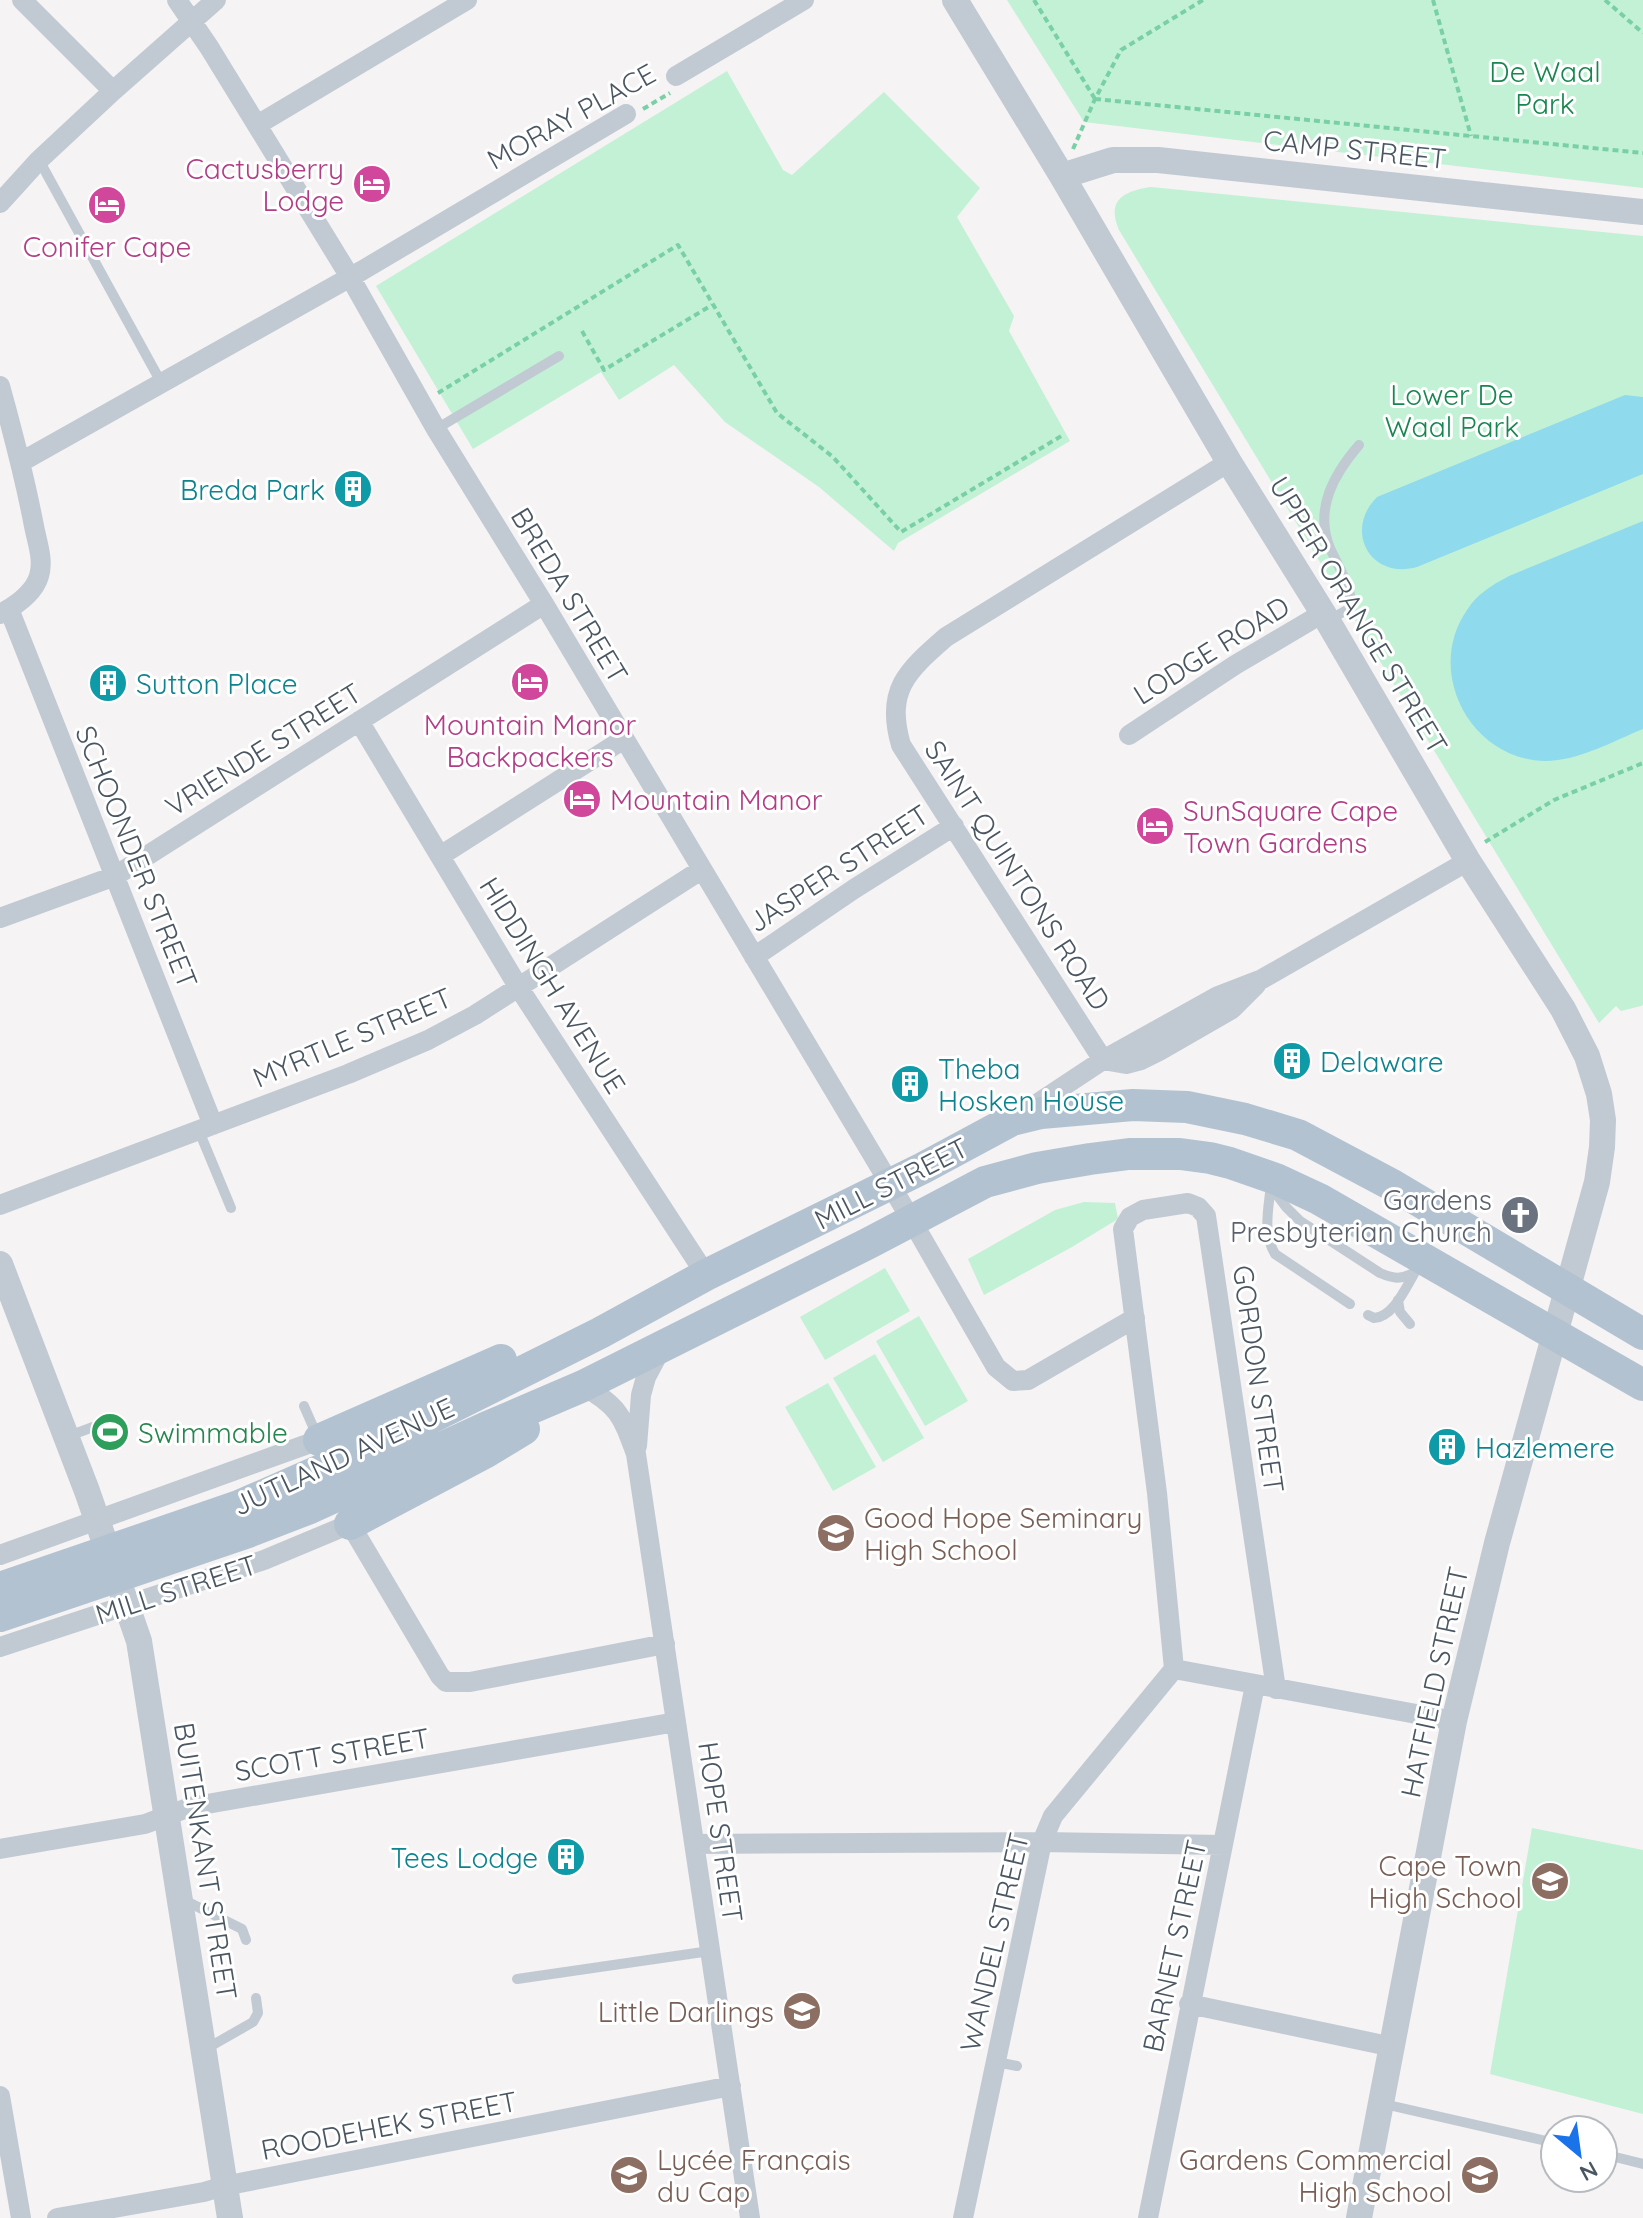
<svg xmlns="http://www.w3.org/2000/svg" width="1643" height="2218" viewBox="0 0 1643 2218" font-family="Quicksand,sans-serif">
  <style>
    .green { fill: #c3f1d5 }
    .water { fill: #90daee }
    .lines { fill: none; stroke-linecap: round; stroke-linejoin: round }
    .path { stroke: #7ad0a6; stroke-width: 4; stroke-dasharray: 6 4; stroke-linecap: butt }
    .service { stroke: #c1cad2; stroke-width: 10 }
    .minor { stroke: #c1cad2; stroke-width: 20 }
    .tertiary { stroke: #c1cad2; stroke-width: 26 }
    .primary { stroke: #b3c2d1; stroke-width: 32 }
    .labels { text-anchor: middle; dominant-baseline: central; stroke-width: 6; stroke-linejoin: round; paint-order: stroke }
    .park-label { font-size: 28px; fill: #17864f; stroke: #fff }
    .street-label { font-size: 28px; fill: #4a5661; stroke: #fff }
    .hotel-label { font-size: 28px; fill: #b23c85; stroke: #fff }
    .culture-label { font-size: 28px; fill: #0d838f; stroke: #fff; text-anchor: start }
    .worship-label { font-size: 28px; fill: #5b616d; stroke: #fff; text-anchor: end }
    .leisure-label { font-size: 28px; fill: #27864d; stroke: #fff; text-anchor: start }
    .education-label { font-size: 28px; fill: #785e54; stroke: #fff; text-anchor: end }
  </style>
  <rect width="100%" height="100%" fill="#f5f3f3"/>
  <path class="green" d="M1007,0H1643V188L1084,122Z
    M727,71L783,170L792,175L884,92L980,188L957,217L1014,316L1009,331L1070,441L898,543L894,551L819,487L725,422L674,365L619,400L601,372L473,449L376,286Z
    M1151,187L1643,236V1005L1641,1006L1621,1011L1616,1006L1599,1023L1119,230C1106,200 1124,191 1151,187Z
    M1084,1202L1115,1203L1118,1219L1072,1247L984,1295L968,1259L1055,1210Z
    M885,1268L910,1311L825,1360L800,1317Z
    M919,1316L968,1401L925,1426L876,1341Z
    M875,1354L924,1438L883,1462L833,1378Z
    M828,1383L876,1467L833,1491L785,1407Z
    M1532,1828L1643,1850V2114L1490,2074Z"/>
  <path class="water" d="M1625,395L1643,397V474L1417,567C1371,580 1343,531 1377,497Z
    M1643,521V729C1613,741 1579,761 1545,761C1471,760 1424,672 1467,610C1477,594 1492,585 1509,576Z"/>
  <g class="lines">
    <path class="path" d="M1034,0L1095,99
      M1433,0L1471,136
      M1605,0L1643,33
      M1095,99L1643,153
      M643,109L670,93
      M1073,149L1095,99L1121,50L1203,0
      M582,331L604,370L712,305
      M438,393L678,245L777,413L833,457L901,532L1063,435
      M1485,842L1554,800L1643,763"/>
    <path class="service" d="M39,160L162,384
      M436,429L559,356
      M1329,620L1352,607C1350,584 1339,568 1330,548C1314,509 1334,474 1359,445
      M199,1131L231,1208
      M1271,1184C1269,1207 1262,1232 1275,1254L1350,1304
      M1271,1187L1286,1207L1300,1221L1380,1273C1394,1279 1401,1280 1415,1272
      M1398,1300L1400,1312L1410,1324
      M1368,1315L1374,1318C1393,1317 1405,1289 1414,1274
      M304,1406L318,1438
      M66,1437L93,1427
      M182,1899L242,1929L246,1940
      M517,1979L710,1951
      M204,2050L253,2022L258,2013L256,1998
      M996,2062L1017,2066
      M1384,2104L1555,2143
      M1603,2154L1643,2164"/>
    <path class="minor" d="M22,0L113,91
      M177,0L209,47L350,277L436,429L544,604L912,1221L996,1367L1013,1381L1028,1380L1135,1318
      M676,76L804,0
      M257,125L467,0
      M0,203L39,160L113,91L216,0
      M0,386C13,433 25,479 34,526C37,542 44,560 39,576C34,593 15,606 0,614
      M21,462L363,270L626,114
      M9,609L213,1125
      M359,721L519,988L706,1275
      M1129,735L1235,665L1323,613
      M440,856L624,739
      M0,918L115,876L544,604
      M754,957L854,889L954,826
      M1103,1060L901,745C885,690 907,671 946,637L1229,462
      M1103,1060L1126,1064L1141,1060L1159,1051L1232,1009L1256,985
      M1026,1111L1103,1060L1218,996L1262,979L1468,861
      M0,1205L348,1074L428,1040L475,1015L701,870
      M583,1386C619,1406 622,1416 636,1454L750,2218
      M637,1446L641,1395L646,1377L662,1347
      M0,1555L319,1440
      M0,1647L264,1560L350,1524L440,1676L446,1682H470L665,1644
      M1174,1669L1157,1493L1123,1229L1130,1217L1143,1210L1188,1203L1198,1207L1206,1216L1276,1689
      M1174,1669L1454,1721
      M695,1844L1042,1842L1223,1845
      M0,1849L145,1824L190,1807L676,1722
      M1189,2004L1393,2047
      M0,2096L21,2218
      M57,2218L204,2192L224,2186L731,2086
      M963,2218L1042,1842L1053,1816L1174,1669
      M1148,2218L1255,1685"/>
    <path class="tertiary" d="M955,0L1062,176L1229,462L1323,613L1468,861L1563,1009L1587,1056L1599,1094L1603,1120L1602,1147L1597,1182L1497,1543L1454,1721L1359,2218
      M1062,176L1113,160H1158L1643,212
      M0,1264L87,1491L139,1641L230,2218"/>
    <path class="primary" d="M319,1440L501,1360
      M350,1524L486,1452L524,1429
      M0,1588L239,1506L360,1453L600,1333L706,1275L923,1168L1012,1120L1041,1113L1133,1105L1187,1107L1245,1119L1298,1135L1394,1186L1643,1334
      M0,1616L248,1532L310,1508L485,1428L583,1386L869,1243L985,1182L1037,1168L1090,1159L1129,1154H1180L1210,1158L1230,1163L1276,1179L1319,1199L1643,1385"/>
  </g>
  <defs>
    <g id="hotel-disc" transform="scale(2)"><circle r="9.5" fill="#d1479c" stroke="#fff"/><path d="M-6-4.5h1.5V1H6V5H4.5V3h-9V5H-6ZM-4 0a1.8 1.8 0 1 1 3.6 0ZM.5 0V-2.5h3Q6-2.5 6 0Z" fill="#fff"/></g>
    <g id="building-disc" transform="scale(2)"><circle r="9.5" fill="#0f9aa8" stroke="#fff"/><path d="M-4-6H4V6H1V3H-1V6H-4ZM-2.5-4.3h1.7v1.8h-1.7ZM.8-4.3h1.7v1.8H.8ZM-2.5-1h1.7V.8h-1.7ZM.8-1h1.7V.8H.8Z" fill="#fff"/></g>
    <g id="church-disc" transform="scale(2)"><circle r="9.5" fill="#6b7280" stroke="#fff"/><path d="M-1.2-6h2.4v3.5h3.3v2.4h-3.3V6h-2.4V-.1h-3.3v-2.4h3.3Z" fill="#fff"/></g>
    <g id="stadium-disc" transform="scale(2)"><circle r="9.5" fill="#2e9e5b" stroke="#fff"/><path d="M0-5a6.5 5 0 1 0 0 10a6.5 5 0 1 0 0-10ZM-3.5-1.8h7v3.6h-7Z" fill="#fff"/></g>
    <g id="school-disc" transform="scale(2)"><circle r="9.5" fill="#8d6e63" stroke="#fff"/><path d="M0-5L7-2L0 1L-7-2ZM-4 1L0 2.5L4 1V4Q0 6-4 4Z" fill="#fff"/></g>
  </defs>
  <g fill-rule="evenodd">
    <use href="#hotel-disc" x="372" y="184"/>
    <use href="#hotel-disc" x="107" y="205"/>
    <use href="#building-disc" x="353" y="489"/>
    <use href="#hotel-disc" x="530" y="682"/>
    <use href="#building-disc" x="108" y="683"/>
    <use href="#hotel-disc" x="582" y="799"/>
    <use href="#hotel-disc" x="1155" y="826"/>
    <use href="#building-disc" x="1292" y="1061"/>
    <use href="#building-disc" x="910" y="1084"/>
    <use href="#church-disc" x="1520" y="1215"/>
    <use href="#stadium-disc" x="110" y="1432"/>
    <use href="#building-disc" x="1447" y="1447"/>
    <use href="#school-disc" x="836" y="1533"/>
    <use href="#building-disc" x="566" y="1857"/>
    <use href="#school-disc" x="1550" y="1881"/>
    <use href="#school-disc" x="802" y="2011"/>
    <use href="#school-disc" x="629" y="2175"/>
    <use href="#school-disc" x="1480" y="2175"/>
  </g>
  <g class="labels">
    <g class="park-label">
      <text x="1545" y="71">De Waal<tspan x="1545" dy="32">Park</tspan></text>
      <text x="1452" y="394">Lower De<tspan x="1452" dy="32">Waal Park</tspan></text>
    </g>
    <g class="street-label">
      <text transform="translate(571 116) rotate(-29)">MORAY PLACE</text>
      <text transform="translate(1355 149) rotate(6)">CAMP STREET</text>
      <text transform="translate(570 595) rotate(59)">BREDA STREET</text>
      <text transform="translate(1359 615) rotate(59)">UPPER ORANGE STREET</text>
      <text transform="translate(1211 650) rotate(-32)">LODGE ROAD</text>
      <text transform="translate(263 749) rotate(-32)">VRIENDE STREET</text>
      <text transform="translate(137 857) rotate(68)">SCHOONDER STREET</text>
      <text transform="translate(838 868) rotate(-33)">JASPER STREET</text>
      <text transform="translate(1018 875) rotate(57)">SAINT QUINTONS ROAD</text>
      <text transform="translate(553 985) rotate(58)">HIDDINGH AVENUE</text>
      <text transform="translate(352 1037) rotate(-23)">MYRTLE STREET</text>
      <text transform="translate(891 1183) rotate(-27)">MILL STREET</text>
      <text transform="translate(1259 1379) rotate(82)">GORDON STREET</text>
      <text transform="translate(343 1456) rotate(-25)">JUTLAND AVENUE</text>
      <text transform="translate(176 1589) rotate(-18)">MILL STREET</text>
      <text transform="translate(1434 1682) rotate(-78)">HATFIELD STREET</text>
      <text transform="translate(332 1754) rotate(-10)">SCOTT STREET</text>
      <text transform="translate(721 1832) rotate(82)">HOPE STREET</text>
      <text transform="translate(206 1861) rotate(81)">BUITENKANT STREET</text>
      <text transform="translate(994 1942) rotate(-77)">WANDEL STREET</text>
      <text transform="translate(1174 1946) rotate(-78)">BARNET STREET</text>
      <text transform="translate(389 2125) rotate(-11)">ROODEHEK STREET</text>
    </g>
    <g class="hotel-label">
      <text x="344" y="168" text-anchor="end">Cactusberry<tspan x="344" dy="32">Lodge</tspan></text>
      <text x="107" y="246">Conifer Cape</text>
      <text x="530" y="724">Mountain Manor<tspan x="530" dy="32">Backpackers</tspan></text>
      <text x="610" y="799" text-anchor="start">Mountain Manor</text>
      <text x="1183" y="810" text-anchor="start">SunSquare Cape<tspan x="1183" dy="32">Town Gardens</tspan></text>
    </g>
    <g class="culture-label">
      <text x="325" y="489" text-anchor="end">Breda Park</text>
      <text x="136" y="683">Sutton Place</text>
      <text x="1320" y="1061">Delaware</text>
      <text x="938" y="1068">Theba<tspan x="938" dy="32">Hosken House</tspan></text>
      <text x="1475" y="1447">Hazlemere</text>
      <text x="538" y="1857" text-anchor="end">Tees Lodge</text>
    </g>
    <g class="worship-label">
      <text x="1492" y="1199">Gardens<tspan x="1492" dy="32">Presbyterian Church</tspan></text>
    </g>
    <g class="leisure-label">
      <text x="138" y="1432">Swimmable</text>
    </g>
    <g class="education-label">
      <text x="864" y="1517" text-anchor="start">Good Hope Seminary<tspan x="864" dy="32">High School</tspan></text>
      <text x="1522" y="1865">Cape Town<tspan x="1522" dy="32">High School</tspan></text>
      <text x="774" y="2011">Little Darlings</text>
      <text x="657" y="2159" text-anchor="start">Lycée Français<tspan x="657" dy="32">du Cap</tspan></text>
      <text x="1452" y="2159">Gardens Commercial<tspan x="1452" dy="32">High School</tspan></text>
    </g>
  </g>
  <g transform="translate(1579 2154) rotate(151)"><circle r="38" fill="#ffffff" stroke="#b7bbc0" stroke-width="2"/>
  <path d="M0-6L14 30L0 20L-14 30Z" fill="#1a73e8"/>
  <text y="-12" font-size="22" font-weight="bold" text-anchor="middle" fill="#4a5661">N</text>
  </g>
</svg>
